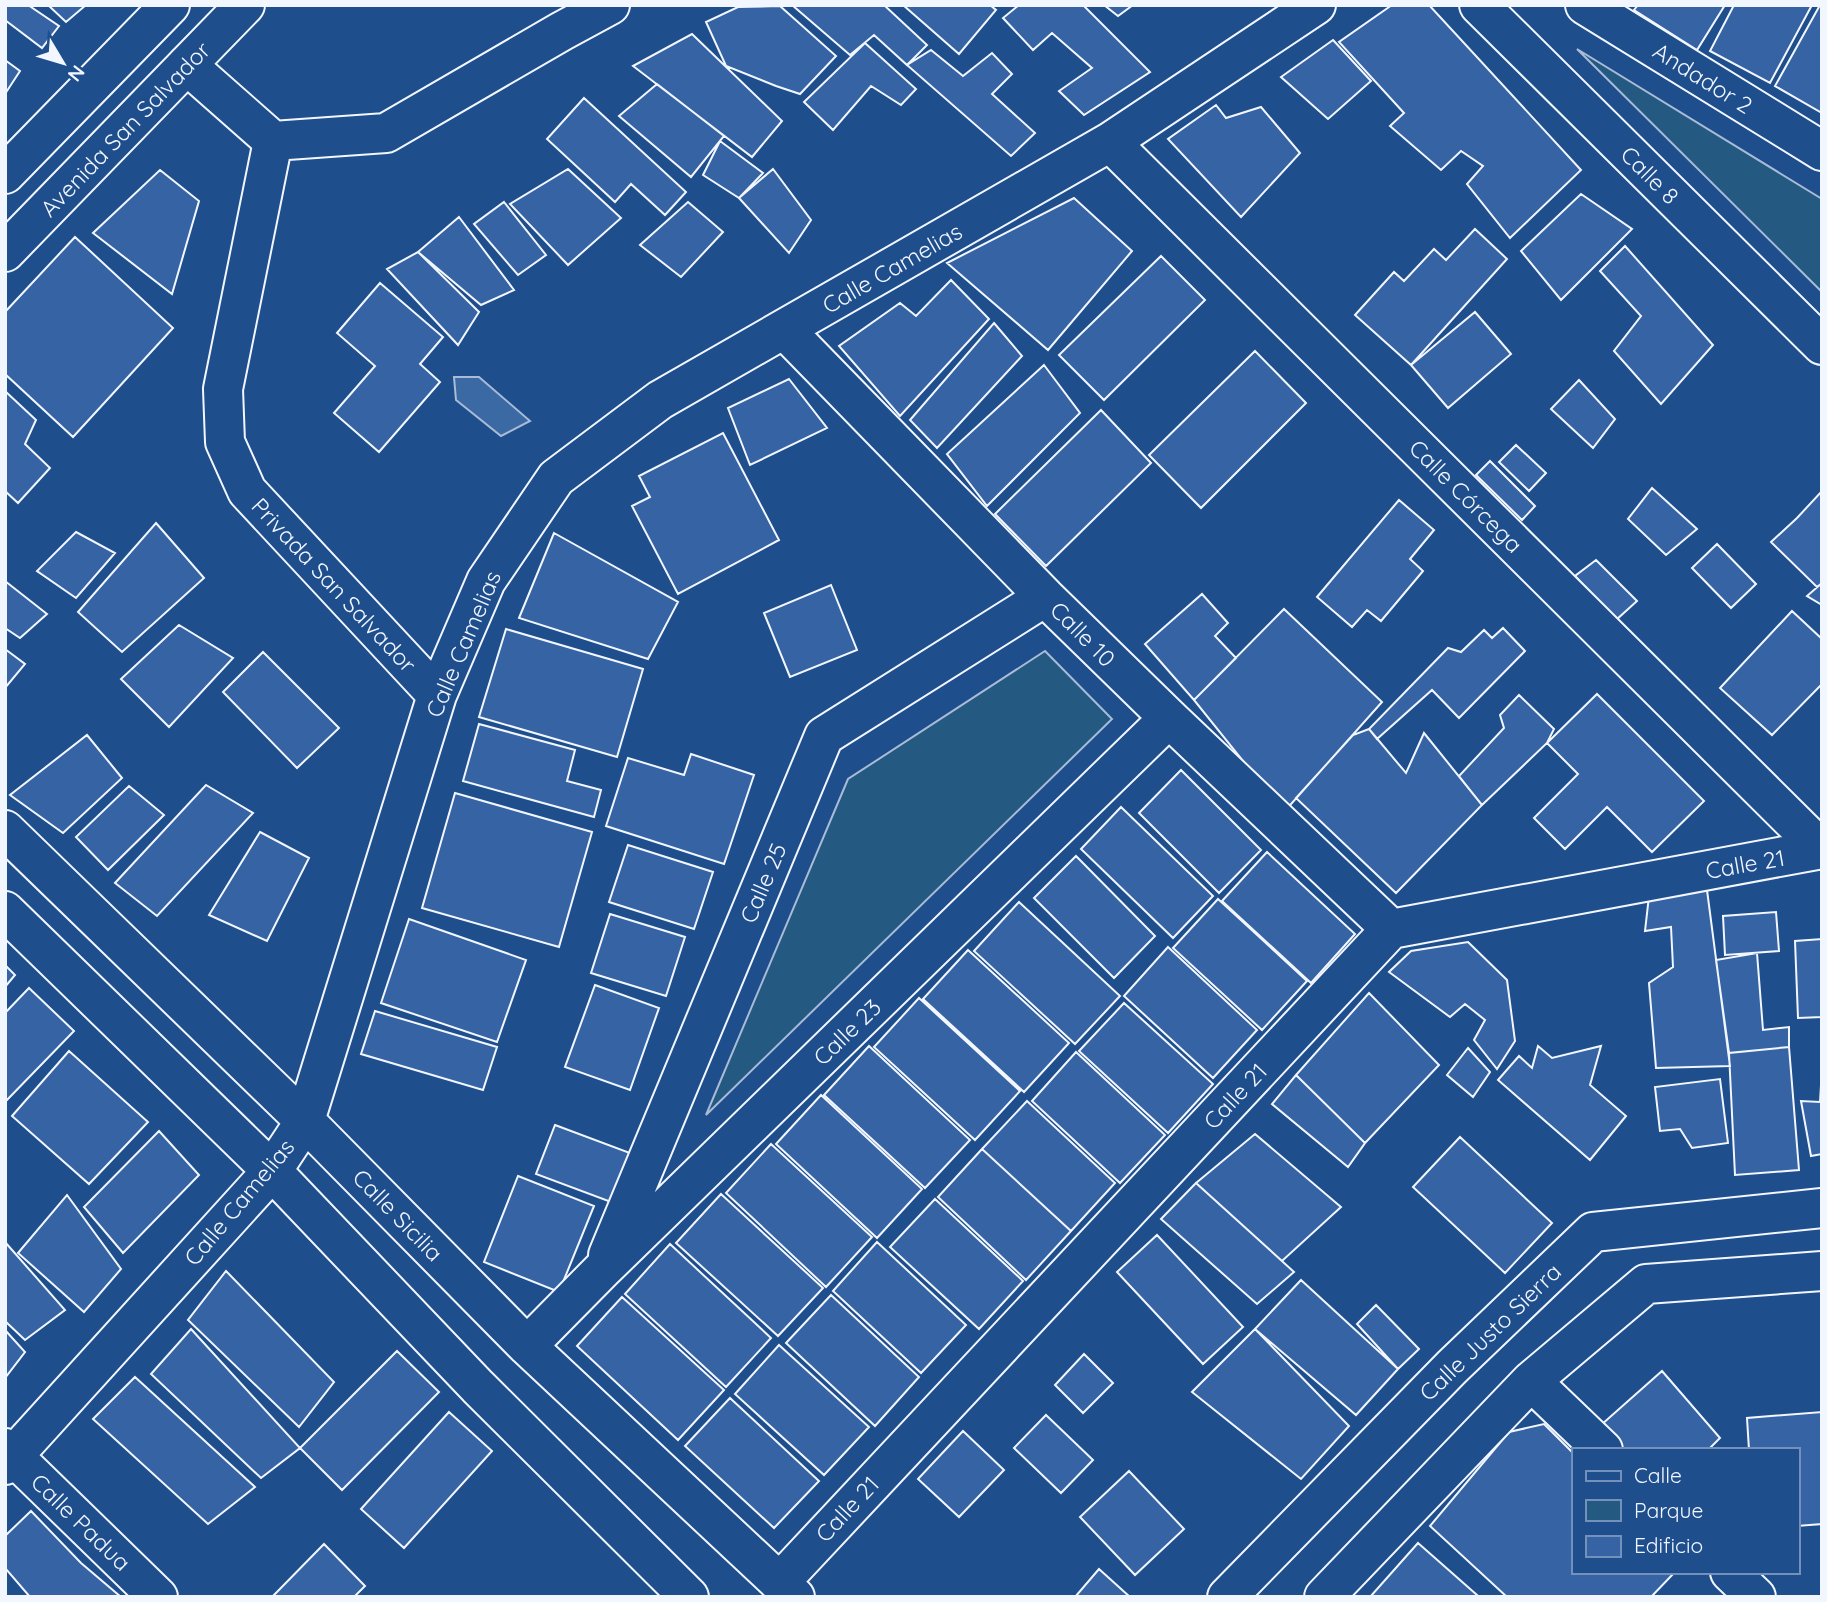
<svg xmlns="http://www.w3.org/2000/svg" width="1827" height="1602" viewBox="0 0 1827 1602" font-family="Quicksand,sans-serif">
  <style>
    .green { fill: #245a82; stroke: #a8bbd7; stroke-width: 2 }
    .water { fill: #3b69a3; stroke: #a8bbd7; stroke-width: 2 }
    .building { fill: #3563a3; stroke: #f2f6ff; stroke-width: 2 }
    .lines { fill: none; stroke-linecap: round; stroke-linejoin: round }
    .street-casing { stroke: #f2f6ff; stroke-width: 42 }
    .primary-casing { stroke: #f2f6ff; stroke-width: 42 }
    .street { stroke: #1f4e8c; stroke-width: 38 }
    .primary { stroke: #1f4e8c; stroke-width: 38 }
    .labels { text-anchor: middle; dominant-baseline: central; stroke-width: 5; stroke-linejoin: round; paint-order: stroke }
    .street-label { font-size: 23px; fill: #f2f6ff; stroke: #1f4e8c }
  </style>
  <rect width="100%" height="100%" fill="#1f4e8c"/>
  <path class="green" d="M1577,49L1822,199V292Z
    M1045,651L1112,719L706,1115L848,779Z"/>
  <path class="water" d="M454,377H479L530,421L501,436L456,400Z"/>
  <path class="building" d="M5,5H28L59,26L42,48L5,20Z
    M48,5H86L66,22Z
    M792,5H884L927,45L907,65L874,35L850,55Z
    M903,5H990L996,10L959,54Z
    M1019,5H1083L1150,72L1084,115L1059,91L1092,68L1052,33L1033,50L1003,18Z
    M1104,5H1133L1118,16Z
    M1392,5H1429L1581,170L1510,238L1467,184L1483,166L1461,151L1441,170L1390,126L1404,113L1339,42Z
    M1638,5H1725L1697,50L1634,10Z
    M1734,5H1812L1770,83L1710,51Z
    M1820,5H1822V113L1775,86Z
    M780,6L836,56L800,94L776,86L726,66L706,22L738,7Z
    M692,34L782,121L752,157L633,66Z
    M1333,40L1371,81L1328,119L1281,77Z
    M865,43L916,89L901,105L871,86L833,130L804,102Z
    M931,50L963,76L992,53L1012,74L992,94L1035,133L1011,156L907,65Z
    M5,60L20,71L5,94Z
    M657,84L724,136L691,177L619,116Z
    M584,98L686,192L665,215L631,184L615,202L547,139Z
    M1216,105L1226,118L1261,107L1300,153L1241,217L1168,139Z
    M720,141L763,173L739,198L703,175Z
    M568,169L621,218L568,265L510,204Z
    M773,169L811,220L789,253L739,198Z
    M160,170L199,201L172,294L93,233Z
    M1581,194L1632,229L1561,300L1521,251Z
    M1074,198L1132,251L1048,350L947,263Z
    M504,202L546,255L518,275L474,224Z
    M688,202L723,232L681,277L640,245Z
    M459,217L514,290L481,305L418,252Z
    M1475,229L1507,259L1411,365L1355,315L1394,272L1404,281L1434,249L1446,260Z
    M75,237L173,328L73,437L5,374V312Z
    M1625,246L1713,345L1661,404L1614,351L1641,316L1600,271Z
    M418,252L479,312L458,345L387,269Z
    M1161,256L1205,300L1104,400L1059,355Z
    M951,280L989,319L900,416L839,346L900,303L916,316Z
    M380,283L443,337L420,364L440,382L379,452L334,413L375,366L337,333Z
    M1475,312L1511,354L1448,408L1411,365Z
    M994,323L1022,356L937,448L910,420Z
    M1255,351L1306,403L1201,508L1149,455Z
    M1044,365L1080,413L987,506L947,454Z
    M789,379L827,428L750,465L728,408Z
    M1579,380L1615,419L1593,448L1551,409Z
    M5,391L36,420L25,444L50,468L18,503L5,491Z
    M1101,410L1151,463L1046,566L995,514Z
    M723,433L779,540L678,594L632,506L650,497L639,476Z
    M1516,445L1546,473L1529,491L1499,462Z
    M1490,461L1535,506L1522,520L1476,475Z
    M1652,488L1697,529L1666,555L1628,519Z
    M1822,491V583L1817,587L1771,542L1797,518Z
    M1399,500L1434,530L1410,559L1423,571L1381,621L1367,610L1352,627L1317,597Z
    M156,523L204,578L122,652L78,612Z
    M76,532L115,553L76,598L37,571Z
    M554,533L678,602L648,659L519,618Z
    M1717,544L1756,584L1731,608L1692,568Z
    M1596,560L1637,601L1616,620L1575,576Z
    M5,581L47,614L20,638L5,628Z
    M1822,583V605L1807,596Z
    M831,585L857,650L790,677L764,613Z
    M1202,594L1228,623L1215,636L1236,658L1194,700L1145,644Z
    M1284,609L1382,702L1284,812L1194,700Z
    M1792,611L1822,639V684L1772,735L1720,688Z
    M179,625L233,658L169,727L121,679Z
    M1503,628L1525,651L1459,718L1432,690L1377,739L1369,729L1448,648L1461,652L1484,630L1492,638Z
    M506,629L643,669L617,757L479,717Z
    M5,649L25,664L5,688Z
    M263,652L339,728L297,768L223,692Z
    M1597,694L1704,801L1652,852L1607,807L1565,849L1534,818L1578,774L1547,743Z
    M1519,695L1554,729L1547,743L1482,805L1459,776L1504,728L1500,715Z
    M479,724L575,750L567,781L601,790L594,817L463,781Z
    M1369,729L1406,773L1424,733L1482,805L1396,893L1296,798L1353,735Z
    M87,735L122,778L63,833L10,795Z
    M691,754L754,775L724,864L606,826L628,758L684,775Z
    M1181,770L1261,850L1219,893L1139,813Z
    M206,785L253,813L157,916L115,883Z
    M129,786L164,815L108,870L76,837Z
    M455,793L592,832L559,947L422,908Z
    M1121,807L1213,896L1173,938L1081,849Z
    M260,832L309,858L267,941L209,915Z
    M628,845L713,872L694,929L609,902Z
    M1267,852L1355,934L1311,983L1222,901Z
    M1076,856L1155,936L1114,978L1034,898Z
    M1707,890L1730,1066L1656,1068L1649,983L1673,967L1671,927L1645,931L1649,896Z
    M1218,899L1307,981L1262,1030L1173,948Z
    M1019,902L1120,996L1075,1044L974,951Z
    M1776,912L1779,951L1725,955L1723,916Z
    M610,914L685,937L666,996L591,973Z
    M409,919L526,960L497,1042L381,1003Z
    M1822,939V1017L1798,1018L1795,941Z
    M1468,942L1507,980L1515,1041L1497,1069L1474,1040L1485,1020L1465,1004L1450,1017L1389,972L1411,951Z
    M1168,947L1257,1030L1213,1078L1124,996Z
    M968,950L1069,1043L1024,1092L923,999Z
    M1757,953L1763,1030L1789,1027V1047L1729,1053L1716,960Z
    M5,965L15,975L5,987Z
    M595,985L659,1008L630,1090L565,1067Z
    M29,988L74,1031L5,1102V1013Z
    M1369,993L1439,1065L1365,1143L1296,1075Z
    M919,998L1020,1091L975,1140L874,1047Z
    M1124,1003L1213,1084L1168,1133L1079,1051Z
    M375,1011L497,1047L483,1090L361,1054Z
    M869,1046L970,1140L925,1188L824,1095Z
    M1538,1046L1552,1058L1601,1046L1590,1085L1626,1116L1590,1160L1498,1080L1519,1056L1532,1068Z
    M1789,1047L1799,1170L1735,1175L1729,1053Z
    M1468,1048L1490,1072L1473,1097L1447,1075Z
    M69,1051L148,1122L89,1184L12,1116Z
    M1076,1052L1165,1135L1120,1183L1032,1101Z
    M1296,1075L1365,1143L1348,1167L1272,1104Z
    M1720,1079L1728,1143L1692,1148L1680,1129L1660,1131L1655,1087Z
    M1821,1085L1822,1154L1811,1156L1801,1101L1820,1102Z
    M821,1095L922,1189L877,1238L776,1144Z
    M1027,1101L1115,1183L1071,1231L982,1149Z
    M555,1125L630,1153L611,1202L536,1174Z
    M159,1131L199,1175L123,1253L84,1207Z
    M1255,1134L1341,1207L1282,1261L1196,1183Z
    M1460,1137L1552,1223L1505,1273L1413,1187Z
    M771,1144L872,1237L826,1287L726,1193Z
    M982,1149L1071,1231L1026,1280L938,1197Z
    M518,1176L594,1206L559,1292L484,1262Z
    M1196,1183L1294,1272L1257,1304L1161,1219Z
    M721,1194L823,1288L778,1336L676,1243Z
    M67,1195L121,1269L84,1312L18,1253Z
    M935,1199L1023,1281L979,1329L890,1247Z
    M1157,1235L1243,1327L1203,1364L1117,1272Z
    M5,1242L65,1310L25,1340L5,1321Z
    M877,1242L966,1325L921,1373L833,1291Z
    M670,1244L771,1338L726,1387L625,1294Z
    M226,1271L334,1382L299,1427L188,1320Z
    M1301,1280L1398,1369L1356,1415L1255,1329Z
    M831,1295L919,1377L875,1426L786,1343Z
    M622,1297L724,1390L678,1440L577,1346Z
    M1376,1305L1419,1349L1398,1369L1357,1324Z
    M191,1329L300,1448L261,1478L151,1374Z
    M1255,1329L1349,1426L1301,1479L1192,1392Z
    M5,1330L25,1352L5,1378Z
    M779,1345L869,1427L824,1475L735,1394Z
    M397,1351L439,1392L342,1490L300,1448Z
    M1084,1354L1113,1383L1083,1413L1055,1385Z
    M1662,1371L1720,1438L1708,1450H1623L1601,1425Z
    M135,1377L255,1487L208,1524L93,1419Z
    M730,1398L819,1481L774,1528L685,1446Z
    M449,1412L492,1451L404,1548L361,1509Z
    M1822,1412V1524L1797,1526V1450H1749L1747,1418Z
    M1046,1415L1093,1460L1061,1493L1014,1448Z
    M1544,1424L1573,1453V1572H1675L1651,1597H1507L1430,1526L1509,1432Z
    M963,1431L1004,1470L959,1517L918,1479Z
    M1129,1471L1184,1529L1135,1575L1080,1517Z
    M31,1511L81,1563L121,1597H30L5,1568V1536Z
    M1418,1543L1477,1595L1476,1597H1370Z
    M324,1544L365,1586L354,1597H272Z
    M1099,1569L1130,1597H1075Z"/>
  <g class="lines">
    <g class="street-casing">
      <path id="street" d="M1479,5L1822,345
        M1585,5L1822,151
        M187,65L273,141L386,133L562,31L610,5
        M273,141L223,389L225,442L247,491L437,695
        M1110,142L1822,850
        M785,330L1045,597L1169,718L1391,929
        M5,830L305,1121L527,1346L795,1597
        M5,911L272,1171L478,1387L689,1597
        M608,1255L824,736L1045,597
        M527,1346L602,1270L1169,718
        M1531,1381L1603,1450
        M5,1448L158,1597
        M5,1465L272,1171L305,1121L437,695L486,581L556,478L660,400L1110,142L1316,5
        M1730,1572L1756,1597
        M780,1582L1391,929L1822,849
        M1227,1597L1452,1367L1593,1232L1822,1208
        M1324,1597L1531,1381L1646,1284L1822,1271"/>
    </g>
    <g class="primary-casing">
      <path id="primary" d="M5,174L170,5
        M5,252L245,5"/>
    </g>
    <use href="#street" class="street"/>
    <use href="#primary" class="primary"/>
  </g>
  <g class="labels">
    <g class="street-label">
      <text transform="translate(1703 78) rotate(32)">Andador 2</text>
      <text transform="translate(125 129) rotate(-46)">Avenida San Salvador</text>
      <text transform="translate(1650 175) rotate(45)">Calle 8</text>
      <text transform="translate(892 268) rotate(-30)">Calle Camelias</text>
      <text transform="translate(1466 496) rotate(45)">Calle Córcega</text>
      <text transform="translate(334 585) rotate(47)">Privada San Salvador</text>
      <text transform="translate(1083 634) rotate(45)">Calle 10</text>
      <text transform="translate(463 644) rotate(-67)">Calle Camelias</text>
      <text transform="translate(1745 864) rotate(-10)">Calle 21</text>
      <text transform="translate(763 883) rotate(-67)">Calle 25</text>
      <text transform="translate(847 1032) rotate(-44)">Calle 23</text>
      <text transform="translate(1235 1096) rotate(-47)">Calle 21</text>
      <text transform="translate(239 1202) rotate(-50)">Calle Camelias</text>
      <text transform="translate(398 1215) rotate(46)">Calle Sicilia</text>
      <text transform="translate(1490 1332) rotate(-44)">Calle Justo Sierra</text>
      <text transform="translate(847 1509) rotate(-47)">Calle 21</text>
      <text transform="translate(81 1522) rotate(44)">Calle Padua</text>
    </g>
  </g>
  <rect width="1827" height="1602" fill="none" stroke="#f2f6ff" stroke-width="14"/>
  <rect x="1572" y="1448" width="228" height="126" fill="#1f4e8c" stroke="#7391ba" stroke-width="2"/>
  <rect x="1586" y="1471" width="35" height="10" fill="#1f4e8c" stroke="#7391ba" stroke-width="2"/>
  <text x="1634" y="1483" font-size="21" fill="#f2f6ff">Calle</text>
  <rect x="1586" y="1500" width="35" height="21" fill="#245a82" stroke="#7391ba" stroke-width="2"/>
  <text x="1634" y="1518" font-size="21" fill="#f2f6ff">Parque</text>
  <rect x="1586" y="1536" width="35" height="21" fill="#3563a3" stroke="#7391ba" stroke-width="2"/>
  <text x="1634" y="1553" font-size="21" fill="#f2f6ff">Edificio</text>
  <g transform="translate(63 63) rotate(128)" stroke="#1f4e8c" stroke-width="5" paint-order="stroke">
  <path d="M0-5L12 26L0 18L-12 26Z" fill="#f2f6ff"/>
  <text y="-10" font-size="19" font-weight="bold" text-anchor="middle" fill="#f2f6ff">N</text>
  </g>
</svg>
